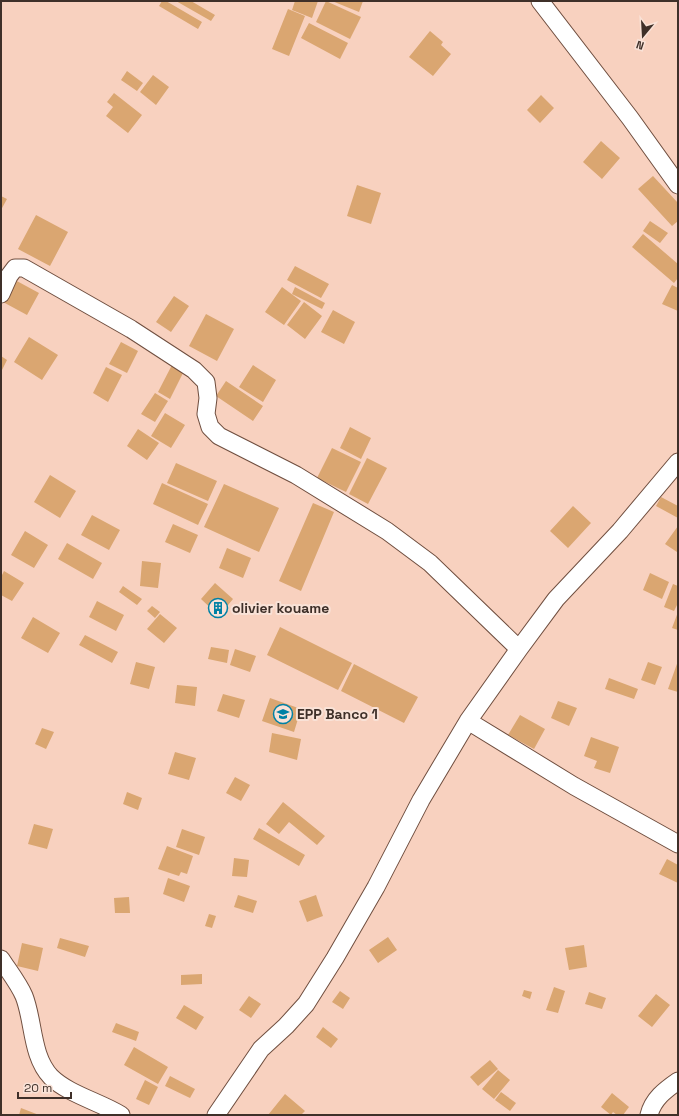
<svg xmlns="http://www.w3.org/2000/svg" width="679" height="1116" viewBox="0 0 679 1116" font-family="'Space Grotesk',sans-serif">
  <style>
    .building { fill: #daa671 }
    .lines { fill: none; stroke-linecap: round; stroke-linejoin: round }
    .minor-casing { stroke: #6f4e3f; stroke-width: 19 }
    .minor { stroke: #fff; stroke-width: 17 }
    .labels { text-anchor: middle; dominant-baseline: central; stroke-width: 4; stroke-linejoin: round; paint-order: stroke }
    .poi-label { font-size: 14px; font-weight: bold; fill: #3f3029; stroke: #f9e2d7; text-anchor: start }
  </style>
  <rect width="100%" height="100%" fill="#f8d1bf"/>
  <path class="building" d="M162,1H166L202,22L198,29L159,6Z
    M176,1H191L215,15L211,21Z
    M295,1H318L312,18L292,10Z
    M326,1L361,17L350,39L316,22Z
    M332,1H363L359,12Z
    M288,9L305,16L289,56L272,49Z
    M309,23L348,43L340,59L301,38Z
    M430,31L443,42L441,45L451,54L433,76L409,57Z
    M127,71L143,83L137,91L121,80Z
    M153,75L169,87L156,105L140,92Z
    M114,93L142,115L128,133L106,116L113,107L107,102Z
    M541,95L554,108L540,123L527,110Z
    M601,141L620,158L602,179L583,162Z
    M653,176L678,203V221L672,226L638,189Z
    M357,185L381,193L371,224L347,216Z
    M1,196L7,199L1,210Z
    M36,215L68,232L50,266L18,249Z
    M650,221L668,233L660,243L643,231Z
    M643,234L678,264V278L674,283L632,247Z
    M295,266L329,284L321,298L287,280Z
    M15,280L39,293L27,315L3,302Z
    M672,285L678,288V311L662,304Z
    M282,287L301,301L284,325L265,312Z
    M295,287L325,303L322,309L292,294Z
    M174,296L189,306L171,332L156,322Z
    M304,302L322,316L305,339L287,325Z
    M333,310L355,322L344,344L321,332Z
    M206,314L234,329L217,361L189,346Z
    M29,337L58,355L42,380L14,362Z
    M121,342L138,351L127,373L109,364Z
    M1,356L7,360L1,372Z
    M173,363L185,369L170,399L158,392Z
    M253,365L276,380L263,402L239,387Z
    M106,367L122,375L108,402L93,393Z
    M226,381L263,406L253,421L216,396Z
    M155,393L168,401L155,422L141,414Z
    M165,413L185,425L171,448L151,436Z
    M350,427L371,438L361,459L340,448Z
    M138,429L159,443L147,460L127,446Z
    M332,448L361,462L346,492L317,478Z
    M367,458L387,468L368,504L349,494Z
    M176,463L217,481L208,501L167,483Z
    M50,475L76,491L60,518L34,502Z
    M162,483L208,504L198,525L153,504Z
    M224,484L279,508L259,552L204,527Z
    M661,497L678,506V518L656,506Z
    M313,503L334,512L301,591L279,581Z
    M573,506L591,523L568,548L550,531Z
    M92,515L120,530L109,550L81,535Z
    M173,524L198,535L190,553L165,542Z
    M678,526V551L677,552L665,544Z
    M25,531L48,545L34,568L11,555Z
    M67,543L102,563L93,579L58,559Z
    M227,548L251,558L243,578L219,568Z
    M142,561L161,563L158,588L140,586Z
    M4,571L24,583L12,601L1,595V577Z
    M650,573L669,582L662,599L643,590Z
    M215,583L233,599L219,616L201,599Z
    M673,584L678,586V603L674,611L664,607Z
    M123,586L142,599L137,605L119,592Z
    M97,601L124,615L116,631L89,617Z
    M152,606L160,612L155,618L147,611Z
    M678,612V630L672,628Z
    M160,614L177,628L164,643L147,629Z
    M33,617L60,633L48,653L21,638Z
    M280,627L352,663L338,690L267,655Z
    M85,635L118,652L112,663L79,645Z
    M211,647L229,650L227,663L208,659Z
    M235,649L256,656L250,672L230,665Z
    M678,661V692L668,689Z
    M136,662L155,667L149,689L130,684Z
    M648,662L662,667L655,685L641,680Z
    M354,664L418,697L404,723L341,691Z
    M609,678L638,689L634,699L605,689Z
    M177,685L197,687L195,706L175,703Z
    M223,694L245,700L239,718L217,711Z
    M270,698L301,709L294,732L262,721Z
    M558,701L577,708L569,726L551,718Z
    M520,715L545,729L534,749L508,735Z
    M42,728L54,732L46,749L35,744Z
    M272,733L301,739L297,760L269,752Z
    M591,737L619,747L610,773L594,768L597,761L584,756Z
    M175,752L196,758L189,780L168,774Z
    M235,777L250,785L241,801L226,793Z
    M127,792L142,798L138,810L123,804Z
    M283,802L325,836L317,845L289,822L279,834L266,824Z
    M34,824L53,829L47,849L28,844Z
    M259,828L305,855L299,866L253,839Z
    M182,829L205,837L199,855L176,847Z
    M167,846L193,856L187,874L181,872L179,876L158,869Z
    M234,858L249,860L247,877L232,876Z
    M667,859L678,865V883L659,874Z
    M168,878L190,886L184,902L163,894Z
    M238,895L257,901L253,913L234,907Z
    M316,895L323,916L307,922L299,901Z
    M129,897L130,913H115L114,898Z
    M209,914L216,916L212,928L205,926Z
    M388,937L397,950L378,963L369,950Z
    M60,938L89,946L85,957L57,948Z
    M22,943L43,948L38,971L17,966Z
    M584,945L587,967L569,970L565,948Z
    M202,974V984L181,985V975Z
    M554,987L565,991L558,1013L546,1010Z
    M524,990L532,992L530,999L522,996Z
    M340,991L350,998L343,1009L332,1002Z
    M589,992L606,998L602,1009L585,1004Z
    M656,994L670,1005L652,1027L638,1016Z
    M249,996L261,1004L251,1018L239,1010Z
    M184,1005L204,1017L196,1030L176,1018Z
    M116,1023L139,1032L136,1041L112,1032Z
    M323,1027L338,1039L331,1048L316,1037Z
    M134,1047L168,1067L158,1084L124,1065Z
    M490,1060L498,1069L478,1086L470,1077Z
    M498,1070L510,1080L494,1099L482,1089Z
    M170,1076L195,1089L190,1098L165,1086Z
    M145,1080L158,1087L149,1105L136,1099Z
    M501,1092L516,1103L510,1111L495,1100Z
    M612,1093L629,1107L623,1115H617L613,1112L611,1115L601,1107Z
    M285,1094L305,1111L301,1115H268Z
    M21,1108L39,1115H19Z"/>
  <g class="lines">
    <g class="minor-casing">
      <path id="minor" d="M540,1L630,118L678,185
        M1,294L9,276L15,268H24L131,329L194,370L206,382L208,398L206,414L210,427L219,436L296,475L387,531L430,563L519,649
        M468,721L574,786L678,844
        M1,959C8,970 19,984 24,996C34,1021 31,1056 51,1077C68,1094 100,1102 121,1115
        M216,1115L261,1049L286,1026L306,1004L335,958L376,887L421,800L468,721L519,649L556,599L620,531L678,462
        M649,1115C653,1099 665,1090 678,1081"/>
    </g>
    <use href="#minor" class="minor"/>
  </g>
  <defs>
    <g id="building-ring" transform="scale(1)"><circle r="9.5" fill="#f9e2d7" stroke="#0081a5" stroke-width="1.5"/><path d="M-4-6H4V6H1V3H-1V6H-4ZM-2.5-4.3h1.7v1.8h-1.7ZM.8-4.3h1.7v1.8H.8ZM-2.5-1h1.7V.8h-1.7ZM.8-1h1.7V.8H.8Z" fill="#0081a5"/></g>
    <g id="school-ring" transform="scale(1)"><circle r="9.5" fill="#f9e2d7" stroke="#0081a5" stroke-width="1.5"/><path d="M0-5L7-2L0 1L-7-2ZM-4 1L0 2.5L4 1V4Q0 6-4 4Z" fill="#0081a5"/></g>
  </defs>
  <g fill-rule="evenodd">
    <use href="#building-ring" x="218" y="608"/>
    <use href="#school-ring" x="283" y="714"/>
  </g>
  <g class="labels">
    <g class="poi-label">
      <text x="232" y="608">olivier kouame</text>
      <text x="297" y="714">EPP Banco 1</text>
    </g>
  </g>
  <rect width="679" height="1116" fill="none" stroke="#3f3029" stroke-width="4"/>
  <g transform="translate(643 36) rotate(198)" stroke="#f9e2d7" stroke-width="3" paint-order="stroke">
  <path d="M0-3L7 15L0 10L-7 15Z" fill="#3f3029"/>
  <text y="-6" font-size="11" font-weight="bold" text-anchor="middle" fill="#3f3029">N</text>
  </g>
  <path d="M18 1092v6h53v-6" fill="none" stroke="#3f3029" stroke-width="2"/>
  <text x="24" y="1092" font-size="12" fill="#3f3029" stroke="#f9e2d7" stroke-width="3" paint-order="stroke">20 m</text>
</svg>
